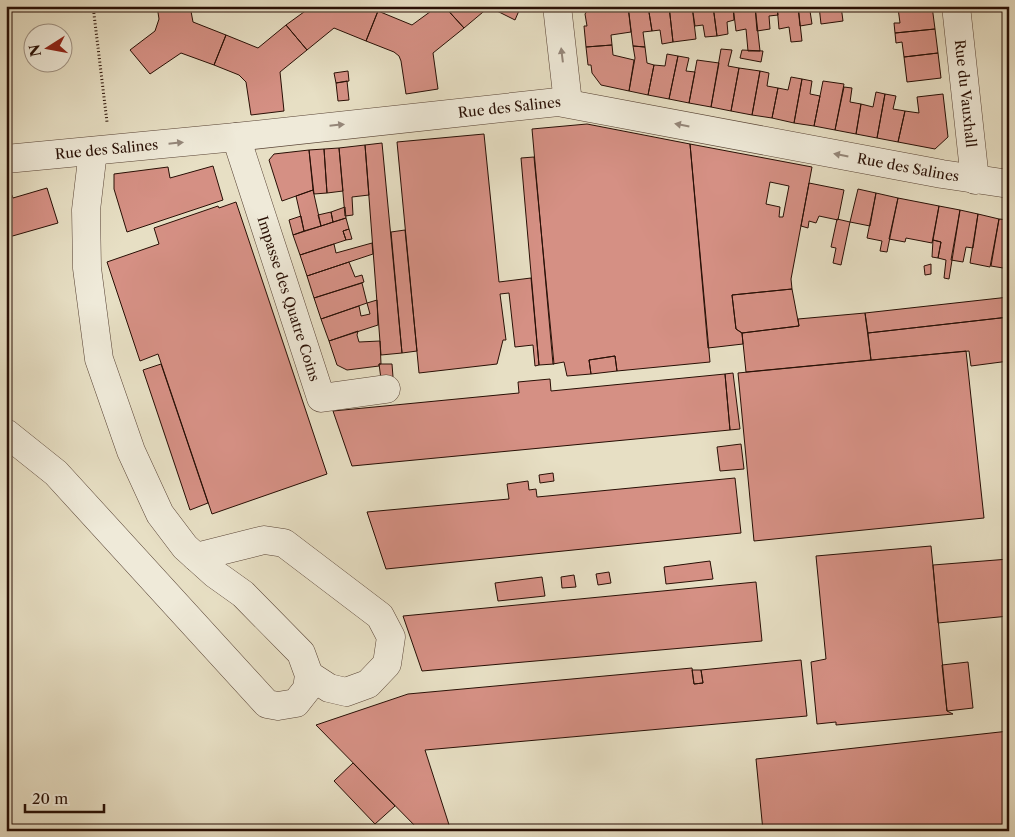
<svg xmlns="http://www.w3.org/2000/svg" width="1015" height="837" viewBox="0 0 1015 837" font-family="'Libre Caslon Text',serif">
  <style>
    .building { fill: #d59084; stroke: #280f05; fill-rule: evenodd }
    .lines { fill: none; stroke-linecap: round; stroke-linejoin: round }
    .minor-casing { stroke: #584335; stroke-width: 29 }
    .path { stroke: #280f05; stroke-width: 3; stroke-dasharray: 1 2.5; stroke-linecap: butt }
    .minor { stroke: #efead9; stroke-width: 28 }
    .oneway { fill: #95877a }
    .labels { text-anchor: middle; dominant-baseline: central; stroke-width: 4; stroke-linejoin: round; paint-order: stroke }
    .street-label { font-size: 14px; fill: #280f05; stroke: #efead9 }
  </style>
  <rect width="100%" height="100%" fill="#e7dfc4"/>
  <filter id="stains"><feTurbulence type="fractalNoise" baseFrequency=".004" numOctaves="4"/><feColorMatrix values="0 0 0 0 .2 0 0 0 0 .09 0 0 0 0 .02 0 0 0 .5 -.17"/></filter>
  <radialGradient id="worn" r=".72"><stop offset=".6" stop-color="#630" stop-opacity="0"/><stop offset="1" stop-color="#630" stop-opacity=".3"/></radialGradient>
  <path class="building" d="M157,6H190L193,22L226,35L214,65L181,53L150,74L130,50L155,31L159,19Z
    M308,6H367L378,11L366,41L334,28L307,50L286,25L308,9Z
    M438,6H444L464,28L433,53L438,89L406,94L401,61L399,56L394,52L366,41L378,11L412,25Z
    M444,6H521L515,20L489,7L464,28Z
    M628,6L631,32L611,35L612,45L586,47L584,26H587L585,14L587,11L591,8L598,6Z
    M628,6H648L652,31L643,32L645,47L633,46Z
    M648,6H669L673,42L662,44L660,30L652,31Z
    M669,6H692L696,39L673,42Z
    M692,6H713L717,36L705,37L703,25L695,26Z
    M713,6H733L734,20L727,22L728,34L717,36Z
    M733,6H755L760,51H748L746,29L736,31Z
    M755,6H777L778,15L769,16L770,29L757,31Z
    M777,6H798L802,41L791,42L789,27L779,29Z
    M798,6H819L820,9L810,11L812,24L800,26Z
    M819,6H841L843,21L821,24Z
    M915,6H932L935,29L895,33L894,23H900L898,8Z
    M286,25L307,50L280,72L284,111L251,115L246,82L239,75L214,65L226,35L258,48Z
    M935,29L938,53L904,57L902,42L896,43L895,33Z
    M612,45L613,55L634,60L629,91L601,85L592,73L591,65H588L586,47Z
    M633,46L645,47L647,63L654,65L648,95L629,91L635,58Z
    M721,49L732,50L728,66L739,68L731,111L711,107Z
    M742,50L763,51L761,62L740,58Z
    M938,53L941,78L907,82L904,57Z
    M667,54L678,56L669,99L648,95L654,65L665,66Z
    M678,56L689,58L686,71L695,72L689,103L669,99Z
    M697,60L719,63L711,107L689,103Z
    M739,68L760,71L752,115L731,111Z
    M348,71L349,81L336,83L334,73Z
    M760,71L769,73L767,86L778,88L772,118L752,115Z
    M791,77L802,79L794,123L772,118L778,88L788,90Z
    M802,79L812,81L810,94L820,96L814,126L794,123Z
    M347,81L349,100L338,101L336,83Z
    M823,81L844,84L835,130L814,126Z
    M844,87L852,88L850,102L861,104L856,134L835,130Z
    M876,92L885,94L877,138L856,134L861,104L873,107Z
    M885,94L896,96L893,109L905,111L898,142L877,138Z
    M943,94L948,137L935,149L898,142L905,111L919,113L917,97Z
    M587,124L690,144L710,362L617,371L615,356L589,360L591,374L567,376L564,362L553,364L532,129Z
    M484,134L499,282L531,278L539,365L535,366L533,345L515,347L509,293L500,294L506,340H503L497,364L419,373L397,142Z
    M382,143L402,353L381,355L365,145Z
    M690,144L812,167L791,279L792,289L732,295L736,329L742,333L743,344L708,348ZM770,182L789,186L783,217H779L780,207L766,204Z
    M365,145L369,195L352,197L353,215L345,216L339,148Z
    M339,148L343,191L327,193L324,149Z
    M324,149L327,193L314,194L309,150Z
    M309,150L313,190L282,201L269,160L274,154Z
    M534,157L554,364L539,365L521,158Z
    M213,166L223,200L127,232L114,189V174L168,167L170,178Z
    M809,183L844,190L838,220L819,216L816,223L809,221L808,228L801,226Z
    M47,188L58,223L9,237L6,229V197L12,195L13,198Z
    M858,189L876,193L870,226L850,222Z
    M313,190L321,226L304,231L296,196Z
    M876,193L898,198L887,252L880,251L882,241L867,238Z
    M898,198L939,206L932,243L906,238L905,242L889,239Z
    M236,202L327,474L212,514L158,354L140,361L107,262L159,244L154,228L218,206L219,208Z
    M939,206L960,210L949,279L944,278L946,260L938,258L941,242L933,240Z
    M345,207L346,218L333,222L331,212Z
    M960,210L978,214L973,248L966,247L963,262L951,260Z
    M331,212L333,222L321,226L318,215Z
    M978,214L999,219L990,267L970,263Z
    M301,216L304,231L293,235L289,220Z
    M346,218L349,229L343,231L346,240L300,255L293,235Z
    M837,219L850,222L841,265L833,263L836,248L831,247Z
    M999,219L1009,220V269L991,266Z
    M349,229L352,239L346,240L343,231Z
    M405,230L417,351L402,353L391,232Z
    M933,240L941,242L938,258L932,257Z
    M372,243L373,254L307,276L300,255L334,244L336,253Z
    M349,262L355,277L362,275L364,282L314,298L307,276Z
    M931,264V274L925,275L924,266Z
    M362,283L367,303L321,319L314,298Z
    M792,289L799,326L742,333L736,329L732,295Z
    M1009,297V317L868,333L865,313Z
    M377,300L378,325L329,341L321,319L359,306L361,316L370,314L367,303Z
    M865,313L871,360L746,372L742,333L799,326L798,319Z
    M1009,317V361L971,366L969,351L871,360L868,333Z
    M358,331L357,335L359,342L380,341L381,364H379V366L347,370L337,365L329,341Z
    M966,351L984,518L754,541L738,373Z
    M615,356L617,371L591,374L589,360Z
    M161,364L208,503L190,510L143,370Z
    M379,364H392L393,377L381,379Z
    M733,373L740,429L730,430L725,374Z
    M725,374L730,430L352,466L333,411L519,393L518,382L550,379L551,391Z
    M741,444L744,469L720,471L717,447Z
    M553,473L554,481L540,483L539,475Z
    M735,478L741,533L386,569L367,512L509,499L507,484L528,481L529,490L536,489L537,497Z
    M931,546L947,711L953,714L836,725V722L817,724L811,662L826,659L816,556Z
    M1009,559V616L938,623L933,565Z
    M710,561L713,579L666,584L664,567Z
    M609,572L611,583L598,585L596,574Z
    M574,575L576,587L562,588L561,577Z
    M542,577L545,596L498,601L495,583Z
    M756,582L762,641L422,671L403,616Z
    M801,660L807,716L425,750L451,831H420L316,725L408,694L692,668L694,684L703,683L701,670Z
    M968,662L973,708L947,711L942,665Z
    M692,670H701L703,683L694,684Z
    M1009,731V831H763L756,759Z
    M353,763L395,806L375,824L334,781Z"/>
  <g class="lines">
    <g class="minor-casing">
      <g id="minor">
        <path d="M557,6L568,103"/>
        <path id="s1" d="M956,6L975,180"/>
        <path id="s2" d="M236,137L321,398L386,389"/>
        <path id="s3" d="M6,159L236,137L558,102L942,174L1009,184"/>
        <path d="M6,433L56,473L267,704L278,706L296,703L307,689L309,675L301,653L243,594L215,574L185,547L160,514L131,451L99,359L87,268L86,210L93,151"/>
        <path d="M196,557L264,540L284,543L380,616L391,637L387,664L368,684L346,692L329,688L309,675"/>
      </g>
    </g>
    <path class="path" d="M93,6L107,122"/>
    <use href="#minor" class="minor"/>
  </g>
  <defs><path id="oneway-solid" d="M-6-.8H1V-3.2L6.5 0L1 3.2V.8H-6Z" transform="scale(1.25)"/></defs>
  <g class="oneway">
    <use href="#oneway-solid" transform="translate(562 55) rotate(-97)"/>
    <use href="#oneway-solid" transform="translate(337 125) rotate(-6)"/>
    <use href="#oneway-solid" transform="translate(682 125) rotate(-169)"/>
    <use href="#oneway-solid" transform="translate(176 143) rotate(-6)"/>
    <use href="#oneway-solid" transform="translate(841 155) rotate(-169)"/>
  </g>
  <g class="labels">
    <g class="street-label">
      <text stroke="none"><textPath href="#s1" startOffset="88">Rue du Vauxhall</textPath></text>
      <text stroke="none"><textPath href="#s3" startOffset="506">Rue des Salines</textPath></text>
      <text stroke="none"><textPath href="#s3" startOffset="101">Rue des Salines</textPath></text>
      <text stroke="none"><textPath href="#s3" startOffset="911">Rue des Salines</textPath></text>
      <text stroke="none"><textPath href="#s2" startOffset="170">Impasse des Quatre Coins</textPath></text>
    </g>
  </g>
  <rect width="1015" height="837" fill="none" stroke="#e7dfc4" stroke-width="25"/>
  <rect x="8" y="8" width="1000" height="822" fill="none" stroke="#280f05" stroke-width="2.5"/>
  <rect x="12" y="12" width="990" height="812" fill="none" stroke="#280f05"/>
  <g transform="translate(48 48) rotate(259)"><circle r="24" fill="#efead9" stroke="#9f9284"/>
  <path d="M0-4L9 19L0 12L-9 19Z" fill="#8f2418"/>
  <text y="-8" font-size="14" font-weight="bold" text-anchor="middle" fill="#280f05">N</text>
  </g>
  <path d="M25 804v8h79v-8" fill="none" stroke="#280f05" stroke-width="2.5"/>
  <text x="32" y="804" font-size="15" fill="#280f05" stroke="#efead9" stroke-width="4" paint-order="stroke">20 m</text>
  <rect width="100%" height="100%" filter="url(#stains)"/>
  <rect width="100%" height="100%" fill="url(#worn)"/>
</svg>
